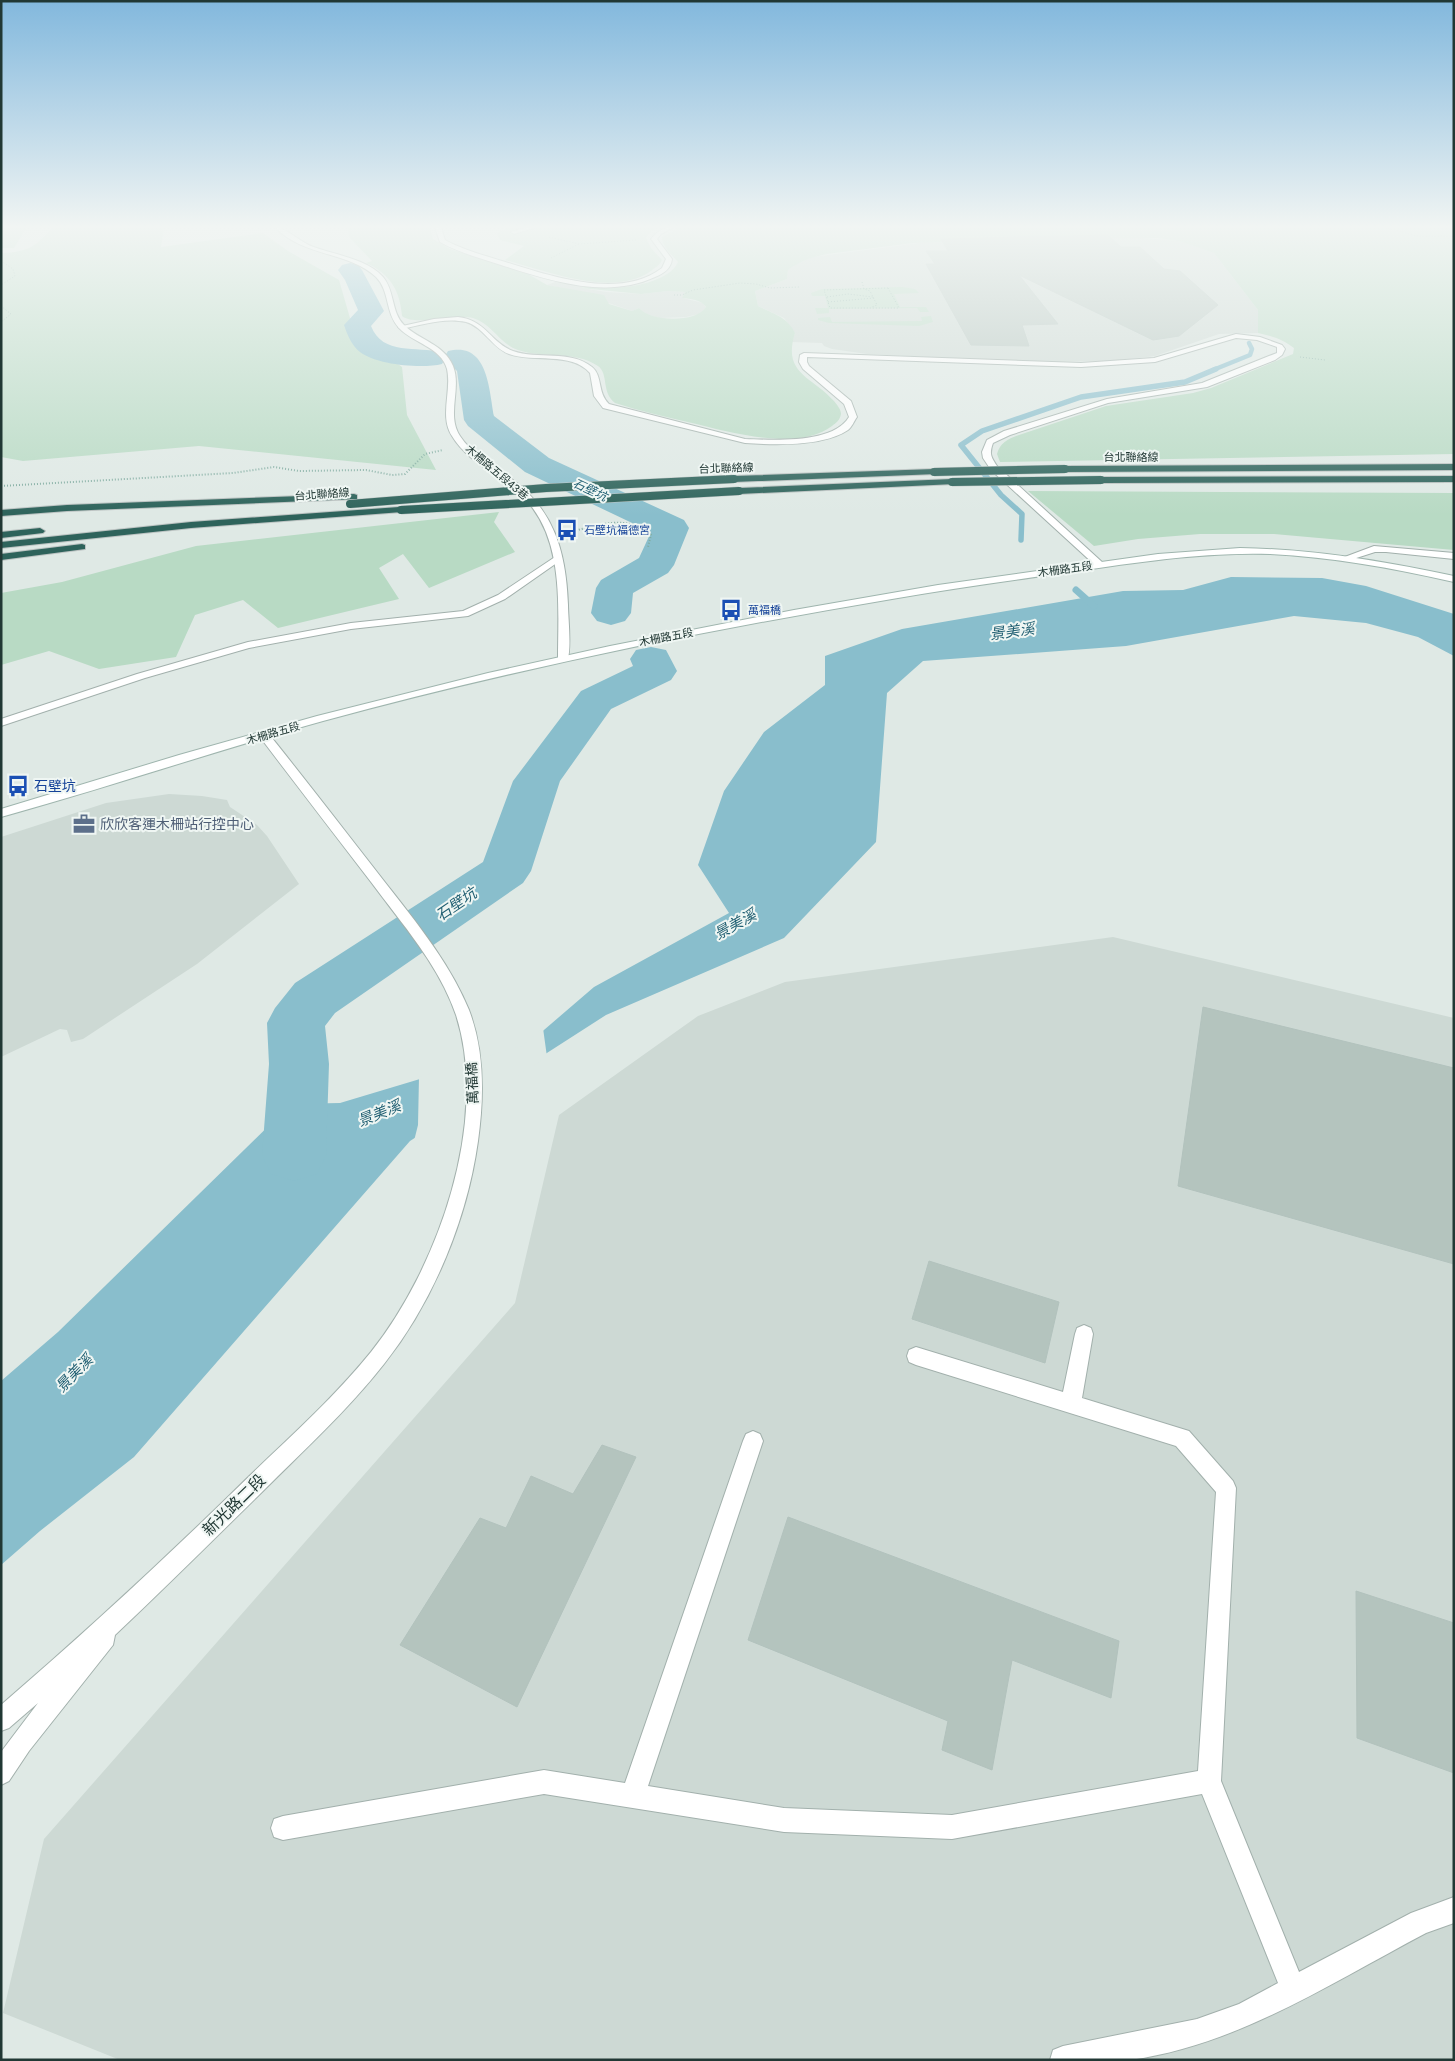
<svg xmlns="http://www.w3.org/2000/svg" width="1455" height="2061" viewBox="0 0 1455 2061" font-family="Helvetica,'Noto Sans TC',sans-serif">
  <style>
    .built { fill: #cdd9d4 }
    .green { fill: #b8dac4 }
    .water { fill: #89becc }
    .pier { fill: #dfe9e5 }
    .lines { fill: none; stroke-linecap: round; stroke-linejoin: round }
    .stream-far2 { stroke: #89becc; stroke-width: 4.5 }
    .stream-far1 { stroke: #89becc; stroke-width: 5.5 }
    .stream { stroke: #89becc; stroke-width: 7 }
    .river { fill: #89becc; fill-rule: evenodd }
    .building { fill: #b4c4be; stroke: #b2c2bd }
    .service-casing { stroke: #a2b0ac; stroke-width: 2 }
    .minor-casing { stroke: #a2b0ac; stroke-width: 2 }
    .tertiary-casing { stroke: #a2b0ac; stroke-width: 2 }
    .secondary-casing { stroke: #9fb5ae; stroke-width: 2 }
    .motorway-casing { stroke: #bcc3c2; stroke-width: 2 }
    .path-far1 { stroke: #81aca1; stroke-width: 1; stroke-dasharray: 1 2; stroke-linecap: butt }
    .path { stroke: #81aca1; stroke-width: 2; stroke-dasharray: 1 2; stroke-linecap: butt }
    .service { fill: #fff; fill-rule: evenodd }
    .minor { fill: #fff; fill-rule: evenodd }
    .tertiary { fill: #fff; fill-rule: evenodd }
    .secondary { fill: #fff; fill-rule: evenodd }
    .motorway { fill: #2e635b; fill-rule: evenodd }
    .motorway-bridge-casing { stroke: #bcc3c2; stroke-width: 9; stroke-linecap: butt }
    .motorway-bridge { stroke: #2e635b; stroke-width: 8 }
    .labels { text-anchor: middle; dominant-baseline: central; stroke-width: 4; stroke-linejoin: round; paint-order: stroke }
    .far-street-label { font-size: 11px; fill: #213834; stroke: #eff6f3 }
    .far-transit-label { font-size: 11px; fill: #164399; stroke: #eff6f3; text-anchor: start }
    .far-water-label { font-size: 12px; font-style: italic; fill: #1f5e71; stroke: #eff6f3 }
    .transit-label { font-size: 14px; fill: #164399; stroke: #eff6f3; text-anchor: start }
    .service-label { font-size: 14px; fill: #4e5e75; stroke: #eff6f3; text-anchor: start }
    .street-label { font-size: 14px; fill: #213834; stroke: #eff6f3 }
    .water-label { font-size: 15px; font-style: italic; fill: #1f5e71; stroke: #eff6f3 }
    .near-street-label { font-size: 16px; fill: #213834; stroke: #eff6f3 }
  </style>
  <rect width="100%" height="100%" fill="#dfe9e5"/>
  <path class="built" d="M1108,235L1179,241L1214,253L1258,310V333L1219,334L1155,356L1113,361L1031,362L867,354L832,349L824,346L822,343L792,342L795,333L784,318L758,306L755,291L787,279L788,270L797,263L813,257L942,240Z
    M558,281L583,287L582,288L606,292L641,294L668,291L686,292L683,298L703,303L706,308L699,314L686,317L659,318L643,313L639,308L632,311L567,289L547,285Z
    M169,794L202,796L227,800L230,807L257,825L267,836L299,884L197,964L83,1039L71,1042L67,1030L60,1029L1,1057V837L106,803Z
    M1113,937L1454,1018V2060H120L3,2013L44,1839L515,1303L559,1115L698,1016L785,982Z"/>
  <path class="green" d="M1,227H27L14,248H1Z
    M53,227H164L161,247L263,233L288,251L339,280L354,332L402,367L407,415L436,470L199,446L23,461L1,457V253C29,252 35,247 53,227Z
    M348,227H430L433,239L450,249L528,274L547,285L604,295L609,304L632,311L639,308C651,322 696,323 706,307C700,299 691,299 682,298L685,292L668,291L641,294L581,288C588,286 596,288 604,288C624,289 669,283 678,262C672,255 662,247 662,237L681,227H1454V454L1000,462L997,454C1000,443 1008,439 1019,435L1106,406L1193,393L1211,388L1293,354L1294,348C1283,339 1272,336 1258,333V310L1214,253L1179,241L1158,238H1111L1108,235L913,243L827,254C812,257 800,261 788,270L787,279L755,291L758,306C772,313 788,317 795,333C782,374 812,376 834,401C837,405 841,409 841,414C840,420 836,423 832,426C798,452 729,432 692,423C666,417 640,411 615,403C601,392 609,374 598,366C573,349 539,360 513,348C498,340 490,323 473,318C454,313 416,327 402,316C400,290 390,274 366,263L372,261L349,237Z
    M509,227H660L651,231L646,238L651,248L662,260C660,265 656,267 651,271C612,298 547,271 505,260L524,246L500,240L497,233Z
    M902,287L915,289L919,293L894,294L900,307H926L929,312H920L917,308L829,309V313L817,314L815,308H828L825,296H812L811,293L822,289Z
    M931,316L933,322L919,326L829,323L818,320V318L830,317L832,322L922,321L921,317Z
    M1028,491L1454,493V550L1274,534H1200L1138,539L1094,546Z
    M499,512L494,522L515,552L429,588L403,554L379,568L399,599L278,628L243,600L195,615L176,657L99,669L49,651L1,665V593L62,582L196,546Z"/>
  <path class="water" d="M1231,577L1322,578L1366,586L1454,614V656L1418,637L1366,623L1294,616L1126,646L923,661L887,693L876,842L784,938L606,1015L410,1141L134,1457L40,1531L1,1565V1381L58,1332L291,1104L340,1103L523,1048L594,987L729,913L698,865L724,791L764,732L825,685V656L902,629L1123,591L1183,590Z"/>
  <path class="pier" d="M543,1028L547,1057L414,1141L418,1125L419,1077L522,1046Z"/>
  <g class="lines">
    <path class="stream-far2" d="M1213,370L1250,355L1252,349L1249,343"/>
    <path class="stream-far1" d="M1021,540L1022,514L1001,495L961,445L982,431L1081,397L1185,382L1216,369"/>
    <path class="stream" d="M1076,590L1094,606"/>
    <path class="river" d="M350,263L358,265L362,270L384,311L371,326C383,356 416,346 442,352L445,356L448,351C488,341 489,389 494,416L549,458L684,520L689,528L674,565L668,573L633,593L631,613L625,621L611,625L597,621L591,613L596,588L601,580L639,558L651,532L525,472L468,426L464,420L457,371L445,359L442,364C422,369 377,365 360,352C352,346 347,334 344,325L358,310L345,280L338,270L342,265Z
      M651,647L666,650L677,671L671,680L611,709L560,781L531,871L523,883L335,1013L325,1026L329,1064L326,1155L317,1174L294,1181L271,1174L262,1155L269,1064L267,1023L275,1008L295,983L483,862L513,781L581,691L633,666L630,659L636,650Z"/>
  </g>
  <path class="building" d="M1108,235L1121,247H1140L1164,269L1180,271L1218,305L1179,336L1153,340L1019,275L1058,324L1022,325L1029,346L971,345L926,264H935L926,251H948L941,239Z
    M1203,1007L1454,1068V1264L1178,1186Z
    M929,1261L1059,1302L1045,1363L912,1319Z
    M602,1445L636,1457L517,1707L400,1645L480,1518L506,1528L531,1476L573,1494Z
    M788,1517L1119,1641L1111,1698L1012,1660L992,1770L942,1750L948,1721L748,1640Z
    M1356,1591L1454,1623V1773L1357,1738Z"/>
  <g class="lines">
    <g class="service-casing">
      <path id="service" d="M528,227H537L514,234L511,232Z
        M458,317C486,320 490,342 513,351C537,360 570,349 592,367C603,376 597,392 609,404L745,439C773,440 833,444 849,417L844,404L803,369L799,362L800,355L804,353L1081,363L1154,358L1236,334L1260,337L1282,345L1285,349L1282,355L1275,360L1207,387L1108,403L1010,435L993,443C989,454 991,457 997,466L1102,562V566H1096L991,470L983,458L982,452L987,440L1004,431L1107,399L1202,383L1269,356L1277,353V347L1257,340L1236,338L1155,362L1081,367L807,357V362L809,366L851,401L857,417C854,421 852,427 848,430C823,447 774,445 745,443L603,408L594,396L590,373C571,351 533,363 509,354C492,348 484,327 466,322C445,317 421,325 401,329L398,327L434,319Z
        M558,555L561,556V560L505,599L468,616L351,629L249,648L145,678L1,726V719L137,674L248,642L351,623L463,611L498,595Z
        M1084,1325L1091,1328L1093,1334L1082,1398L1189,1431L1233,1481L1236,1488L1221,1781L1299,1972L1411,1913L1454,1897V1923L1426,1933C1331,1983 1238,2045 1130,2060C1104,2061 1076,2060 1050,2060L1053,2050L1063,2046L1197,2019L1239,2004L1278,1983L1202,1794L952,1839L784,1832L544,1794L283,1840L274,1837L271,1828L274,1819L283,1816L544,1770L625,1783L743,1441L746,1434L753,1431L760,1434L763,1441L648,1786L784,1808L952,1815L1198,1771L1216,1492L1176,1446L916,1365L909,1362L907,1356L909,1350L916,1347L1063,1392L1075,1334L1077,1328Z"/>
    </g>
    <g class="minor-casing">
      <path id="minor" d="M275,227C283,226 301,242 311,246C334,255 366,258 383,277C395,291 391,312 404,325C419,340 444,344 453,366C462,388 446,415 460,436C471,453 492,465 509,477C554,509 566,551 568,605C568,618 572,650 567,661H559L558,659C558,603 565,533 518,492C496,473 467,461 452,436C439,416 452,391 447,369C441,347 413,343 399,328C385,313 390,291 376,277C348,251 303,257 275,227Z
        M435,227H441L445,240C463,250 483,255 502,261C548,275 619,301 662,268L666,259L651,239C657,231 664,227 674,227L661,234L657,239L672,259C671,269 663,274 655,277C606,300 549,280 501,265C480,258 459,253 440,242Z
        M1374,546L1454,553V559L1386,552H1375L1347,561L1342,558Z"/>
    </g>
    <g class="tertiary-casing">
      <path id="tertiary" d="M264,732L268,733C305,779 341,826 377,872C411,916 448,959 469,1010C485,1052 484,1098 478,1141C467,1220 433,1302 384,1364C348,1410 304,1450 262,1492C213,1540 165,1588 115,1635L113,1645L29,1751L9,1781L1,1785V1752L38,1703L9,1728L1,1731V1705C80,1637 156,1567 230,1495C277,1448 329,1404 371,1352C438,1268 490,1121 456,1015C439,965 402,924 371,882C334,834 297,786 260,737L258,735L260,733Z"/>
    </g>
    <g class="secondary-casing">
      <path id="secondary" d="M1240,548C1313,549 1383,561 1454,576V582C1393,568 1332,557 1270,554C1204,552 1141,562 1077,571C1015,580 953,588 892,599C701,631 510,670 323,721C215,751 109,787 1,817V809L179,755L317,716L488,673L610,646L794,610L938,585L1158,554Z"/>
    </g>
    <g class="motorway-casing">
      <path id="motorway" d="M1454,464V470L1065,472L1061,469L1065,466Z
        M934,469L937,470V474L734,482L730,479L734,476Z
        M1454,476V482L1101,483L1097,480L1101,477Z
        M952,479L956,482L955,484L739,494L735,491L739,488Z
        M354,494L357,495V499L67,511L1,516V510L67,505Z
        M399,507L402,508V512L191,528L1,548V542L191,522Z
        M40,528L45,531L43,533L1,538V532Z
        M82,544L85,545V549L1,560V554Z"/>
    </g>
    <path class="path-far1" d="M1385,227L1416,236H1454
      M549,237L579,244L636,240
      M1,240L11,227
      M551,258L579,244
      M1,261L13,269L15,276L1,285
      M862,282L864,289L870,291L877,305L872,307
      M888,288L899,308H830L824,290Z
      M674,295H682L693,290L740,283L756,284L770,288L800,287
      M827,297L848,294L873,297
      M828,302L874,298
      M1,306L11,314L1,322
      M1300,357L1325,360"/>
    <path class="path" d="M1,486L233,473L274,467L299,471L366,470L392,475L405,474L425,454L443,450
      M573,531C600,525 628,514 651,535L648,547"/>
    <use href="#service" class="service"/>
    <use href="#minor" class="minor"/>
    <use href="#tertiary" class="tertiary"/>
    <use href="#secondary" class="secondary"/>
    <use href="#motorway" class="motorway"/>
    <g class="motorway-bridge-casing">
      <path id="motorway-bridge" d="M934,472L1065,469
        M952,482L1101,480
        M350,504L546,488L734,479
        M401,510L739,491"/>
    </g>
    <use href="#motorway-bridge" class="motorway-bridge"/>
  </g>
  <linearGradient id="sky" x2="0" y2="1"><stop stop-color="#82b8dd"/><stop offset="0.44" stop-color="#f1f5f3"/><stop offset="1" stop-color="#f1f5f3" stop-opacity="0"/></linearGradient>
  <rect width="1455" height="515" fill="url(#sky)"/>
  <defs>
    <g id="bus-bare" transform="scale(1.725)"><path d="M-5-6H5V4H4V6H2V4H-2V6H-4V4H-5ZM-3.5-4V0h7V-4ZM-3.5 1.2v1.5H-2V1.2ZM2 1.2v1.5H3.5V1.2Z" fill="#1a4fb4" stroke="#eff6f3" stroke-width="2.5" paint-order="stroke"/></g>
    <g id="office-bare" transform="scale(1.725)"><path d="M-6-3h4V-5.5h4V-3h4V5H-6ZM-1-4.5V-3h2v-1.5ZM-6 0V1H6V0Z" fill="#5c6f8a" stroke="#eff6f3" stroke-width="2.5" paint-order="stroke"/></g>
  </defs>
  <g fill-rule="evenodd">
    <use href="#bus-bare" x="567" y="530"/>
    <use href="#bus-bare" x="731" y="610"/>
    <use href="#bus-bare" x="18" y="786"/>
    <use href="#office-bare" x="84" y="824"/>
  </g>
  <g class="labels">
    <g class="far-street-label">
      <text x="1131" y="457">台北聯絡線</text>
      <text transform="translate(726 468) rotate(-2)">台北聯絡線</text>
      <text transform="translate(497 472) rotate(40)">木柵路五段43巷</text>
      <text transform="translate(322 494) rotate(-4)">台北聯絡線</text>
      <text transform="translate(1065 569) rotate(-8)">木柵路五段</text>
      <text transform="translate(666 637) rotate(-11)">木柵路五段</text>
      <text transform="translate(273 733) rotate(-16)">木柵路五段</text>
    </g>
    <g class="far-transit-label">
      <text x="584" y="530">石壁坑福德宮</text>
      <text x="748" y="610">萬福橋</text>
    </g>
    <g class="far-water-label">
      <text transform="translate(590 490) rotate(25)">石壁坑</text>
    </g>
    <g class="transit-label">
      <text x="34" y="786">石壁坑</text>
    </g>
    <g class="service-label">
      <text x="100" y="824">欣欣客運木柵站行控中心</text>
    </g>
    <g class="street-label">
      <text transform="translate(472 1083) rotate(-93)">萬福橋</text>
    </g>
    <g class="water-label">
      <text transform="translate(1012 631) rotate(-8)">景美溪</text>
      <text transform="translate(456 904) rotate(-34)">石壁坑</text>
      <text transform="translate(735 924) rotate(-29)">景美溪</text>
      <text transform="translate(379 1113) rotate(-22)">景美溪</text>
      <text transform="translate(74 1373) rotate(-46)">景美溪</text>
    </g>
    <g class="near-street-label">
      <text transform="translate(234 1505) rotate(-44)">新光路二段</text>
    </g>
  </g>
  <rect width="1455" height="2061" fill="none" stroke="#213834" stroke-width="5"/>
</svg>
